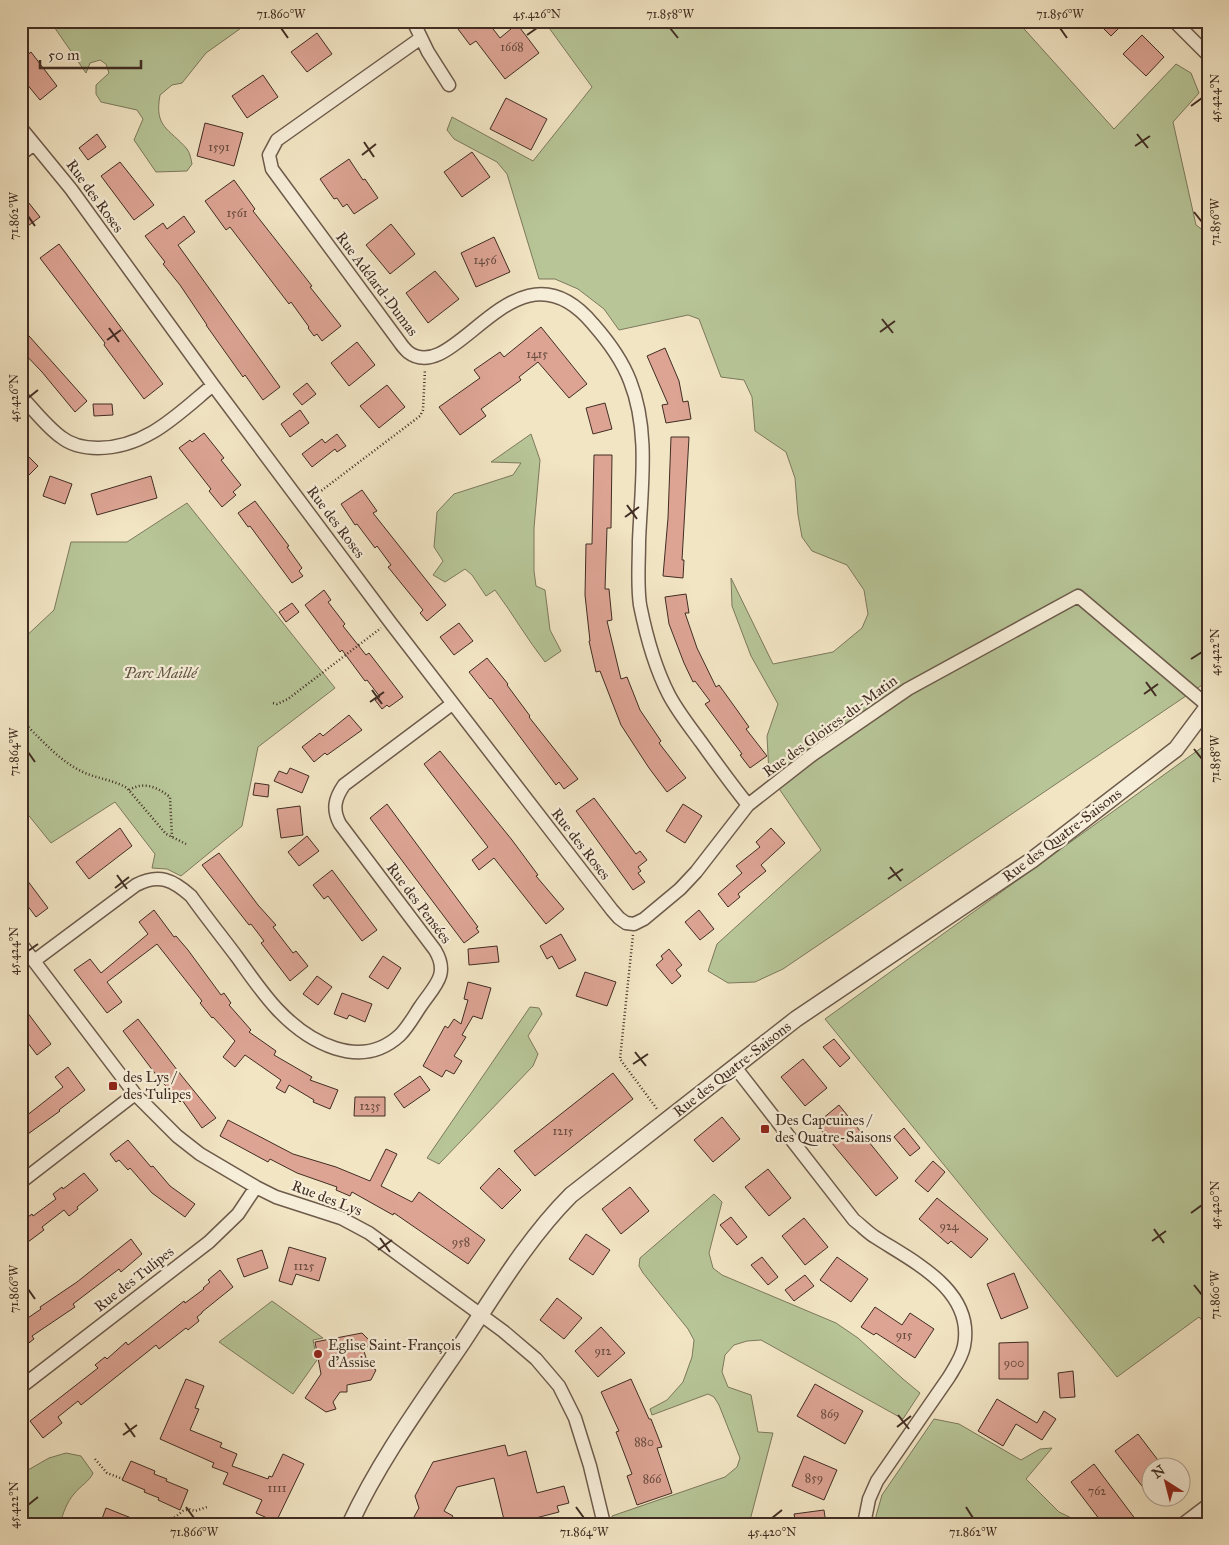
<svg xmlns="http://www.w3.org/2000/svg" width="1229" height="1545" viewBox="0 0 1229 1545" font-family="'IM FELL Great Primer',serif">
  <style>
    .green { fill: #b7c597; stroke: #7c795d }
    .building { fill: #dda494; stroke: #412d23 }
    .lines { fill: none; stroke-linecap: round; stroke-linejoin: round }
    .minor-casing { stroke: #6d5b4b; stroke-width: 15 }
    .tertiary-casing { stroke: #6d5b4b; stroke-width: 18 }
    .path { stroke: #412d23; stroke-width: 2.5; stroke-dasharray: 1 2.5; stroke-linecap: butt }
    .minor { stroke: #f7eed9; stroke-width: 12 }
    .tertiary { stroke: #f7eed9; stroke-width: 15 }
    .ticks { fill: none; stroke: #412d23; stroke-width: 2 }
    .poi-dot { fill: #8f2418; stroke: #f7eed9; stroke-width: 2 }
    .labels { text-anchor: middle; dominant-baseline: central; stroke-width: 4.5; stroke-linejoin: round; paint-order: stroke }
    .number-label { font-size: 12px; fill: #684b3f }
    .street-label { font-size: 15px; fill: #412d23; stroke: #f7eed9 }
    .park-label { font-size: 15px; font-style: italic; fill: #5e5340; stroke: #f7eed9 }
    .poi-label { font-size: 15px; fill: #412d23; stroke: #f7eed9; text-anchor: start }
    .neatline { fill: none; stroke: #412d23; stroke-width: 2 }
    .ticks-label { font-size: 12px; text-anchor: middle; fill: #412d23 }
  </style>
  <rect width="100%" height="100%" fill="#f2e5c4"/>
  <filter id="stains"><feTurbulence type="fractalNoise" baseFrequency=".004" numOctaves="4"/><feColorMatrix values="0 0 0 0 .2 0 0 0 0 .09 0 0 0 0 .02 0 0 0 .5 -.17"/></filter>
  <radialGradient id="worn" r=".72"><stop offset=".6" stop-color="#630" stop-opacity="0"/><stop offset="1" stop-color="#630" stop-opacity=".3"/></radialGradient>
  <path class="green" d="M50,21H251L206,53L182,83L172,85L160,95C154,128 169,128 187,149C190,153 191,159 192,164L187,171L156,172L134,140L143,119L137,110L101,102L96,94V85L109,73L106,64L100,60L90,63L86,73Z
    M544,21H1017L1114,129L1176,64L1191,73L1199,93L1173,122L1196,225L1208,234V681L783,969L755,982L728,983L708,971L717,944L821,850L769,774L767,736L778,704L751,656L732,606L731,578L773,664L833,652L862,628L868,614L864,590L847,565L812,551L802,537L798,515L795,478L786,452L755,431L752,397L744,380L721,377L699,319L688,315L619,330L604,309L578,289L555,279H539L507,174L497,162L454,139L447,130L452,117L533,161L592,87Z
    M531,434L540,460L534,528V571L536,586L545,590L550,630L561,651L545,662C527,639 513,614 495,590L486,596L472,575L465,569L445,582L433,575L443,561L434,547L437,512L454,494L513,475L521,463L491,462Z
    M187,503L335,688L258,747L242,826L181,876L167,869L152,868L155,854L115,802L51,843L21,806V641L54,610L71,542H127Z
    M1208,743V1327L1199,1317L1117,1377L825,1019Z
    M530,1007L539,1008L542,1014L528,1036L538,1054L533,1066L439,1164L427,1158Z
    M714,1194L722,1202L709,1253L713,1268L722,1275L836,1323L858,1338L903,1379L920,1393L903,1419L761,1340L747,1341L734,1345L725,1355L722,1372L728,1387L751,1395L758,1432L773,1433L749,1524H614L612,1516L725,1477L737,1467L740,1458L719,1405L714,1397L708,1394L652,1415L650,1409L667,1400L683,1382L692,1357L694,1340L688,1329L643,1273L639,1266L640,1258Z
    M272,1301L323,1338L313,1340L317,1360L293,1394L219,1342Z
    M934,1419L959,1424L1021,1460L1040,1449L1052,1448L1026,1479L1059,1512L1084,1524H876V1516L882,1495Z
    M66,1453L81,1456L93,1473C90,1481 80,1486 74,1494C67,1502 63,1513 60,1524H30L25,1513L21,1514V1474L49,1458Z"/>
  <path class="building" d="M452,21H487L500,38L517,24L539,53L505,79L476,41L470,45Z
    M1096,21H1126L1111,36Z
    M317,33L332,54L307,72L291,52Z
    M1142,35L1164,57L1146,76L1123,54Z
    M31,52L57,86L40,100L21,77V60Z
    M263,75L278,97L247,118L232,96Z
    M506,98L547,119L531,150L490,129Z
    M205,123L243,133L234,166L197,156Z
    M97,134L106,147L88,160L79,148Z
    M472,152L490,177L462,197L444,172Z
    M349,159L363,180L365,179L378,198L354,214L347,204L343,207L337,198L334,199L320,179Z
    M120,162L154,205L134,220L101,176Z
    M234,180L255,209L253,211L312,286L310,287L341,326L322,341L317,334L314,336L308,328L309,327L291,302L289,304L230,227L226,230L205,201Z
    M21,193L40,217L21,231Z
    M184,216L195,232L178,245L280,387L263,400L245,375L243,377L206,325H207L180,285L163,264L165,262L145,236L163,223L167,229Z
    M391,224L415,254L390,274L366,245Z
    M494,237L510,272L476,287L461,253Z
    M59,244L163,384L144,399L104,345L105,343L40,258Z
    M435,271L459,299L428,323L406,293Z
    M21,327L87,401L75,412L42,372L21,350Z
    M541,327L587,384L569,398L538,362L519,377L521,380L481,409L486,416L460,435L439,407L480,378L474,370L500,352L504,357Z
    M357,342L375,365L349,386L331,363Z
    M665,348L679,381L683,402L688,401L691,419L666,423L662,405L668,404L647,356Z
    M307,383L316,394L302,405L293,394Z
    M387,385L405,407L379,428L360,406Z
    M605,403L612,429L593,434L586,408Z
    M93,404H112L113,415L94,416Z
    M300,410L309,423L290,437L281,424Z
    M204,433L224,458L221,460L241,485L233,492L236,495L222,507L209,491L211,489L179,448L190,440L192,442Z
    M337,434L346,446L337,452L335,449L312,467L302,454L322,439L325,443Z
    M671,437H689L682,560H684L683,578L663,576L668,518Z
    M21,449L38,466L21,483Z
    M594,455H612L611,528H607L605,589H609L612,620L607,621L621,679L627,677L640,710L661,741L659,743L686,778L667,792L649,768L621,725L600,671L596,672L589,641H590L585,595L586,544H592Z
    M50,476L72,484L65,504L43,496Z
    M151,476L157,498L97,515L91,494Z
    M362,490L377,511L373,513L446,605L427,621L420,613L423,610L388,567L391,565L377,546L375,548L357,524L355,525L341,504Z
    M255,501L289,546L287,547L302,568L299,571L303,576L292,583L250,526L248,527L238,513Z
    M324,590L331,600L328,602L345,624L343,626L366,655L369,653L403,697L389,707L387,705L382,709L375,700L380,697L367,680L365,681L342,650L340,652L305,605Z
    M686,594L689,613H685L697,648L716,687L719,685L737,710L749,727L746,729L767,756L750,768L740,755L742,754L705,704L710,701L695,681L693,682L684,663L669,624L665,597Z
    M292,603L299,612L286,622L279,612Z
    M459,623L473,641L454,655L440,637Z
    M487,658L508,684L507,685L530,716L529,717L578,779L564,789L559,782L556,785L491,698L490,699L469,672Z
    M349,715L362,730L327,755L325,753L314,762L302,747L320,733L323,736Z
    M440,751L512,840L538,875L536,876L564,909L546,924L494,858L479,870L472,860L488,847L424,764Z
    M290,768L309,776L302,793L274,781L279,771L287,774Z
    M255,783L269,785L268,797L253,795Z
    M594,798L636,854L640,851L647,860L638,867L641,871L638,873L645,882L633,890L576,811Z
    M387,804L478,927L476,928L479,932L464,943L370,818Z
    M683,804L702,816L685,843L666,831Z
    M300,806L303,835L281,838L277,809Z
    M120,828L132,846L89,879L76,862Z
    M771,828L785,843L761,865L766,871L738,894L740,897L728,907L718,894L742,873L736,866L760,847L756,842Z
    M307,836L319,851L299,866L288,852Z
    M219,853L258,905L276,925L273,927L293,953L296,951L308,966L290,981L261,943L264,941L251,924L249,925L202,865Z
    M332,870L377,930L362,941L328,896L324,899L313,885Z
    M21,872L48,908L36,917L21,897Z
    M154,910L174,937L176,936L188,950L221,995L224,993L231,1003L229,1005L251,1030L249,1032L276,1051L274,1055L312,1077L310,1080L338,1090L330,1109L313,1102L314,1100L289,1085L285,1093L276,1088L281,1080L245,1055L235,1067L223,1057L235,1041L213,1017L212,1018L200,1003L202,1001L157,944L107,982L122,1002L107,1013L74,970L90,959L101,973L148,934L139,922Z
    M699,910L714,929L700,940L685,922Z
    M561,934L576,960L559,969L552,956L547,959L540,946Z
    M497,946L499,962L469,965L468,949Z
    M669,949L682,965L676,970L681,976L672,984L656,965L663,959L661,956Z
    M383,956L401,968L388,989L369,977Z
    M585,972L616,982L607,1006L576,996Z
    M317,976L332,987L318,1005L303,994Z
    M468,982L491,988L482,1019L473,1016L462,1035L466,1037L454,1056L462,1061L454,1074L446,1070L442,1077L423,1066L445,1026L448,1028L454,1019L461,1024L468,1000L464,999Z
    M342,993L372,1004L365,1022L349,1015L347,1019L334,1014Z
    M21,1004L51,1044L37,1055L21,1034Z
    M138,1019L181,1075L216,1118L202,1128L182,1100L180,1102L157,1076L123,1031Z
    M834,1039L850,1058L840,1067L823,1047Z
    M803,1059L827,1088L805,1106L781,1077Z
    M68,1067L85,1090L59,1110L60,1111L21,1139V1120L63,1087L55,1077Z
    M613,1073L633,1099L535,1176L514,1151Z
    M420,1076L430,1090L404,1108L394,1094Z
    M355,1097H385V1116H354Z
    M839,1105L898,1178L876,1196L816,1124Z
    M722,1117L740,1139L713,1162L694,1140Z
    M228,1120L293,1154L336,1167L370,1181L386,1149L397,1154L381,1186L412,1202L419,1192L485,1240L468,1264L394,1213L393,1215L352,1192L350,1196L336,1190L337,1187L297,1173L270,1159L268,1162L220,1136Z
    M904,1128L920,1148L910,1156L894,1137Z
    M128,1140L151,1167L153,1166L170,1186L195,1204L185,1217L152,1193L130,1168L128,1170L119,1160L116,1162L110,1154Z
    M933,1161L945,1172L928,1192L915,1181Z
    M499,1168L521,1190L502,1209L480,1188Z
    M768,1169L791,1198L769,1216L745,1187Z
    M84,1173L98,1190L77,1207L78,1209L69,1216L64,1210L42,1227L44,1230L28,1242L21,1234V1222L32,1214L33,1216L56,1199L53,1194L62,1187L63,1189Z
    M630,1187L649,1211L621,1234L602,1209Z
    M937,1198L988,1239L971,1258L951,1241L948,1244L919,1219Z
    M731,1217L747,1237L737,1245L720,1225Z
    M804,1218L828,1247L805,1265L782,1236Z
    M586,1234L610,1250L593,1275L569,1259Z
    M131,1239L142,1254L121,1272L119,1269L73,1304L75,1307L32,1336L34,1339L21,1349V1321L22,1322L41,1309L40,1307L77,1282Z
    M289,1247L326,1258L319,1281L296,1274L292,1285L279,1281Z
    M262,1250L268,1268L244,1277L237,1259Z
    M762,1257L778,1277L768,1285L751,1265Z
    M837,1257L868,1279L851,1302L820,1280Z
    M220,1270L233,1287L202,1312V1313L197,1317L199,1321L188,1330L186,1328L159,1349L156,1345L81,1405L78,1401L58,1417L62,1423L43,1438L30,1421L98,1368L95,1365L105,1357L107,1359L126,1342L128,1345L184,1301L185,1303L204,1289L203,1288L210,1282L208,1280Z
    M1014,1273L1028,1308L1001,1319L987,1284Z
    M805,1275L814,1286L794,1301L785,1290Z
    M557,1298L582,1318L564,1339L540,1320Z
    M875,1307L902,1325L910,1313L934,1329L915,1358L876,1333L874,1335L861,1327Z
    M601,1327L625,1353L598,1377L575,1351Z
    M362,1333L371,1342L364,1351L368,1365L376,1370L371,1380L347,1385V1392H340L333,1402L336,1409L326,1412L305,1398L321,1374L315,1342Z
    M1028,1342V1379H999V1343Z
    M1073,1371L1075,1397L1060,1398L1058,1373Z
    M186,1379L204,1386L195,1408L199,1409L190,1430L222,1443L220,1447L237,1454L232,1466L268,1479L269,1476L272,1477L283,1454L304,1464L276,1522L256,1513L262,1500L223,1484L228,1473L212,1467L214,1463L160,1439Z
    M631,1379L649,1419H651L662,1447L657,1448L672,1493L637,1505L627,1476L632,1474L616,1432L619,1431L601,1392Z
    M815,1384L863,1411L845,1444L797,1416Z
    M997,1399L1037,1423L1044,1411L1056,1419L1042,1440L1016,1424L1003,1446L978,1431Z
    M1138,1434L1164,1468H1152V1499L1115,1451Z
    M505,1445L508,1456L526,1451L537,1493L564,1486L569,1503L557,1506L559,1512L528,1520V1524H505L494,1478L457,1487L444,1511L453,1516L448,1524H410L419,1508L415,1496L433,1462Z
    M804,1456L837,1470L824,1500L792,1486Z
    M131,1461L155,1471L154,1474L167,1479L166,1481L188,1490L180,1510L158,1500L159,1498L144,1492L145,1490L122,1480Z
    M1094,1464L1136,1520L1131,1524H1103L1071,1482Z
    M106,1508L144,1523L143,1524H100Z
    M824,1510L826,1524H796L794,1514Z"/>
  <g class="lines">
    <g class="minor-casing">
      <path id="minor" d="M413,21L428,52L449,85
        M1174,21L1208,55
        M421,38L277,140L269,155L272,169L401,344C403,347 406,350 408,352C456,389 515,231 593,324C608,341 622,360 630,381C650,431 641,489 639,541C639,563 637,584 640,605C646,635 655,668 669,695C678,712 690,727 701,742C716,763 732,785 748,805
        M21,128L71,189L213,385L390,622L612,910L619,918L626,923L634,924L644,919L680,889L696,872L748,805L812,755L908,689L1078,596L1208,706
        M21,154L34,144
        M21,396C34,410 46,426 61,437C71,445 86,448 98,448C146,448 178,414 213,385
        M21,944L135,1094L177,1136L200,1154L256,1187L276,1197L341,1218L369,1233L503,1331L536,1359L559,1386L575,1418L590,1466L604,1524
        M34,961L136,885C159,873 173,880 191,896C206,917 222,937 237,957C250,975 262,993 277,1009C308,1042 360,1072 400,1035C408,1027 414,1016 420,1007C434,986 450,975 435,950L340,824C332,809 335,798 344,785L452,704
        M735,1067L854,1220C861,1225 867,1232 875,1237C912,1261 975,1290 964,1346C962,1357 955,1367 949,1377L877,1481L869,1499L864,1524
        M21,1182L135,1094
        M21,1387L209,1242L238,1214L256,1187
        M1183,1524L1208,1505"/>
    </g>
    <g class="tertiary-casing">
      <path id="tertiary" d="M350,1524C380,1459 423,1401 463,1342C496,1292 528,1238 571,1195L796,1019L1032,860L1176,749L1208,706"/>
    </g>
    <path class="path" d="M313,497L420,416L423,410L425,369
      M273,703L277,704L288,699L381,628
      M21,720C40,738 59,761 83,772C98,779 114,780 127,788L166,834L186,844
      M129,790C144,781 157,787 170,797L172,837
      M633,935L620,1059L657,1109
      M95,1459L107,1473L123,1479
      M166,1524L183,1511L189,1509L195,1511L207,1507"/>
    <use href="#minor" class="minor"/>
    <use href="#tertiary" class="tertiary"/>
  </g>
  <path class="ticks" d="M281,28L288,38M670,28L678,38M1060,28L1067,38M527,35L537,28M1191,106L1202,98M1137,134L1148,148M364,142L374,157M1135,146L1150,136M362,155L376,144M1194,212L1202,222M28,216L35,226M882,319L893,333M109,328L119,342M880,332L895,321M107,340L121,330M28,398L38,390M627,505L637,519M625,517L639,507M1191,659L1202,652M1146,682L1156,696M372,690L382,704M1144,694L1158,684M370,702L384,692M1194,749L1202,759M28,752L35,762M890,867L901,881M117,875L127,889M888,879L903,869M115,888L129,877M28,951L38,944M635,1052L646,1066M633,1064L648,1054M1191,1213L1202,1205M1154,1229L1164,1243M380,1238L390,1252M1152,1241L1166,1231M378,1250L392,1240M1194,1285L1202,1295M28,1289L35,1299M898,1415L909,1429M125,1423L135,1437M897,1427L911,1416M123,1435L137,1425M28,1505L38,1497M186,1507L194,1518M576,1507L584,1518M966,1507L973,1518M772,1518L782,1510"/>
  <g class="poi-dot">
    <rect x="108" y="1081" width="10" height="10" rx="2.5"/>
    <rect x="760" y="1124" width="10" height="10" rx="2.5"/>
    <circle cx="318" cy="1354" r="5"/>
  </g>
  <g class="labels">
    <g class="number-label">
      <text x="512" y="47">1668</text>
      <text x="219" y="147">1591</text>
      <text x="237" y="213">1561</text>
      <text x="485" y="260">1456</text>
      <text x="537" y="354">1415</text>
      <text x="370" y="1106">1235</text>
      <text x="563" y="1131">1215</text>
      <text x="949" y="1226">924</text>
      <text x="461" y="1242">958</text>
      <text x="304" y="1266">1125</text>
      <text x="904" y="1335">915</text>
      <text x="603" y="1351">912</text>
      <text x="1014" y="1363">900</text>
      <text x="830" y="1414">869</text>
      <text x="644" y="1442">880</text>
      <text x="814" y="1478">859</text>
      <text x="652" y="1479">866</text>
      <text x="277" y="1488">1111</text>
      <text x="1097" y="1491">762</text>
    </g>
    <g class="street-label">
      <text transform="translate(95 196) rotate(54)">Rue des Roses</text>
      <text transform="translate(377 284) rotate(53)">Rue Adélard-Dumas</text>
      <text transform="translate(336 522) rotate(53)">Rue des Roses</text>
      <text transform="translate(830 726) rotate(-36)">Rue des Gloires-du-Matin</text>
      <text transform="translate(1062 835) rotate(-37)">Rue des Quatre-Saisons</text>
      <text transform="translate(581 844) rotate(52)">Rue des Roses</text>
      <text transform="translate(419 903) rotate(53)">Rue des Pensées</text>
      <text transform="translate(732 1069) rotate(-38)">Rue des Quatre-Saisons</text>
      <text transform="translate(327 1198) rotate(21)">Rue des Lys</text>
      <text transform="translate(134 1279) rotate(-38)">Rue des Tulipes</text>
    </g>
    <g class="park-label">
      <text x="160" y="673">Parc Maillé</text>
    </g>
    <g class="poi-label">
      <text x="123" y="1077">des Lys /<tspan x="123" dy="17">des Tulipes</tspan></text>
      <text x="775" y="1120">Des Capcuines /<tspan x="775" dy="17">des Quatre-Saisons</tspan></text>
      <text x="328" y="1345">Eglise Saint-François<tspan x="328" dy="17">d'Assise</tspan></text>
    </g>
  </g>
  <rect width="1229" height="1545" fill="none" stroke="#f2e5c4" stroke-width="55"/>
  <g transform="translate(1166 1482) rotate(324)"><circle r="24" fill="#f7eed9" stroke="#aea190"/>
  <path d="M0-4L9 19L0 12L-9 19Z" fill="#8f2418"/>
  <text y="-8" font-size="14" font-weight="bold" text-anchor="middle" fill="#412d23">N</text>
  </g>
  <path d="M40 60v8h101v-8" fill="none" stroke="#412d23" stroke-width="2.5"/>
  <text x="48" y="60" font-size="15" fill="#412d23" stroke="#f7eed9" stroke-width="4" paint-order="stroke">50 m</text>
  <rect x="28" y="28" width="1174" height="1490" class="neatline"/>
  <g class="ticks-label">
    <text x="281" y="18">71.860°W</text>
    <text x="537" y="18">45.426°N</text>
    <text x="670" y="18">71.858°W</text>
    <text x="1060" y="18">71.856°W</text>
    <text transform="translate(1215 98) rotate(-90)" y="4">45.424°N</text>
    <text transform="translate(14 216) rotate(-90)" y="4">71.862°W</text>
    <text transform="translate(1215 222) rotate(-90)" y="4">71.856°W</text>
    <text transform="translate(14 398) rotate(-90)" y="4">45.426°N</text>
    <text transform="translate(1215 652) rotate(-90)" y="4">45.422°N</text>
    <text transform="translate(14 752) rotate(-90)" y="4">71.864°W</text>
    <text transform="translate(1215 759) rotate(-90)" y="4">71.858°W</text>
    <text transform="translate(14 951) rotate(-90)" y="4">45.424°N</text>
    <text transform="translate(1215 1205) rotate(-90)" y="4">45.420°N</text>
    <text transform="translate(14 1289) rotate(-90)" y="4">71.866°W</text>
    <text transform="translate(1215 1295) rotate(-90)" y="4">71.860°W</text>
    <text transform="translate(14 1505) rotate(-90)" y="4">45.422°N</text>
    <text x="194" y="1536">71.866°W</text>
    <text x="584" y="1536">71.864°W</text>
    <text x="772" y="1536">45.420°N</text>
    <text x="973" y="1536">71.862°W</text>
  </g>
  <rect width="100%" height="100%" filter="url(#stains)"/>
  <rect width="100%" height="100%" fill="url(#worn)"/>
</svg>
